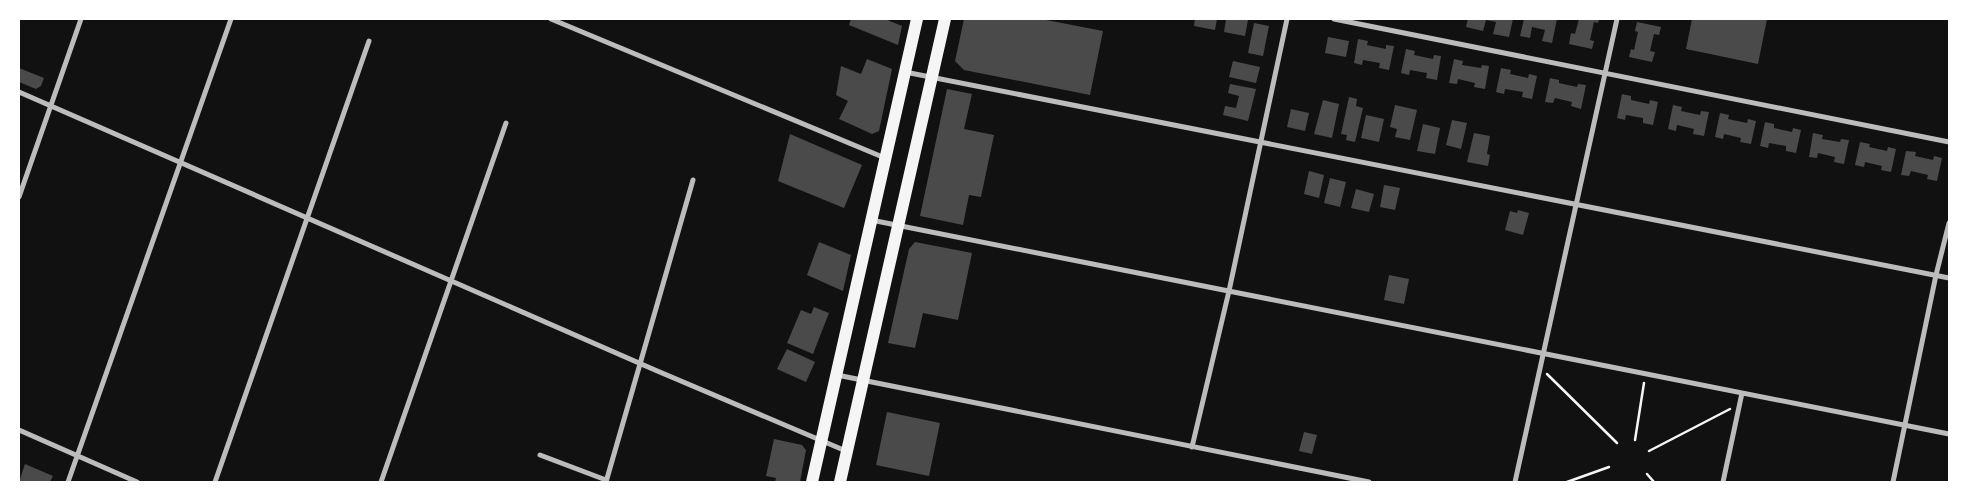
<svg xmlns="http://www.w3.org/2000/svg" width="1968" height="501" viewBox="0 0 1968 501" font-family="'Zilla Slab',serif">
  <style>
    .building { fill: #4a4a4a }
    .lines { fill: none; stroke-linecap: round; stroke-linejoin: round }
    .path { stroke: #f5f5f5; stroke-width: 2.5 }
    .minor { stroke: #bcbcbc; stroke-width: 5 }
    .primary { stroke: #f5f5f5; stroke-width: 12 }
  </style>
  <rect width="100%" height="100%" fill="#111"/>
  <path class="building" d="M851,19H885L902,26L898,45L849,25Z
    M964,19H1041L1103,31L1090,95L964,70L955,61Z
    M1195,19H1217L1215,30L1194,26Z
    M1226,19L1248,20L1245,36L1224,32Z
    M1468,19H1513L1509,37L1493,34L1496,22L1486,20L1483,31L1466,27Z
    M1524,19H1557L1552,43L1542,41L1545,30L1532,27L1530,38L1520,36Z
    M1579,19H1599L1598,23L1594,22L1590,40L1594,41L1592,49L1569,44L1571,33L1575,34Z
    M1692,19H1767L1758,64L1686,49Z
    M1637,22L1661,27L1659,35L1654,34L1650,51L1655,52L1652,62L1629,57L1631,49L1634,50L1638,32L1635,31Z
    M1254,23L1269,26L1263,56L1248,53Z
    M1328,37L1349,41L1346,57L1325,53Z
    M1358,39L1368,41L1367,45L1386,49V45L1394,46L1389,70L1379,68L1380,63L1363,60L1362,65L1354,63Z
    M1406,49L1415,51L1414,55L1433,59L1434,55L1441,56L1437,80L1426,78L1427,73L1410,70L1409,75L1401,73Z
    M867,59L892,69L879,131L872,134L839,119L848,101L836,95L841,66L861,74Z
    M1454,59L1463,61L1462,65L1481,68L1482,65L1489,66L1485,89L1474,87L1475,83L1458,79L1457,84L1449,83Z
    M1233,61L1260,67L1256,83L1229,77Z
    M19,68L44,78L41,86L36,89L19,82Z
    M1501,68L1511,70L1510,74L1528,78L1529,74L1537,76L1532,99L1522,97L1523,92L1505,89L1504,94L1496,92Z
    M1550,78L1559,80V83L1577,87L1578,84L1586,85L1581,109L1571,106L1572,102L1555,98L1553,103L1545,102Z
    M1230,84L1256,89L1248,121L1223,115L1225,106L1236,108L1239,96L1228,93Z
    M947,89L972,94L964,129L994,135L981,197L969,195L963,225L920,216Z
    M1622,94L1631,96V100L1649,104L1650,100L1658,102L1653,125L1643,123V118L1626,115L1625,120L1617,118Z
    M1349,97L1357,99L1356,106L1363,108L1355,142L1346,140L1347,135L1341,134Z
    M1323,100L1339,104L1332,138L1314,134Z
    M1395,105L1417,110L1410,140L1395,137L1397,129L1390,127Z
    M1673,105L1682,107L1681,111L1700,115L1701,111L1709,112L1704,136L1693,134L1694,129L1677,125L1676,131L1668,129Z
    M1291,109L1309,113L1305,131L1287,127Z
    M1720,113L1729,115L1728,119L1747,123L1748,119L1756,121L1751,144L1740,142L1741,138L1724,134L1723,139L1715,137Z
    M1366,115L1384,119L1379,142L1361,138Z
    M1452,120L1467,123L1461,149L1446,145Z
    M1765,122L1774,124V128L1792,132L1793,128L1801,130L1796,153L1786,151V146L1769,143L1768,148L1760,146Z
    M1423,124L1440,128L1435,154L1417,151Z
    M1474,133L1490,136L1487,154L1490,155L1488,166L1467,162Z
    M1813,133L1823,135L1822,139L1840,142L1841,139L1849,140L1844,164L1834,162L1835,157L1818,153L1817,158L1809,157Z
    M790,134L862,165L844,208L778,181Z
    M1860,142L1870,144L1869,147L1887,151L1888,147L1896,149L1891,172L1881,170L1882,166L1865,162L1864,167L1855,165Z
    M1906,151L1916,152L1915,156L1933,160L1934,156L1942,158L1937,181L1927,179L1928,175L1911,171L1909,176L1901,175Z
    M1309,171L1324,175L1319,198L1304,194Z
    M1330,178L1346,182L1340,207L1324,203Z
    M1384,185L1400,188L1395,210L1380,207Z
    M1356,189L1374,194L1369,212L1351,208Z
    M1518,210L1529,213L1523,235L1505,230L1510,211L1517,213Z
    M819,242L851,255L843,291L807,275Z
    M915,242L972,253L958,320L923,313L915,348L888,343L909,249Z
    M1389,275L1409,279L1404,304L1384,300Z
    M814,307L829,313L813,354L787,343L801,310L811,314Z
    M787,349L815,362L806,382L777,369Z
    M887,412L940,423L929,476L876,465Z
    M1304,432L1317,435L1312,454L1299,451Z
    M774,439L802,445L806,450L800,482H775L776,478L766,476Z
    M25,464L53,476L50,482H19Z"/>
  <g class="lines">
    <path class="path" d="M1547,374L1617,443
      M1635,440L1644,383
      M1649,451L1730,409
      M1647,474L1654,482
      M1567,482L1609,467"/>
    <path class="minor" d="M551,19L885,158
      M1334,19L1949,142
      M905,72L1949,278
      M19,92L655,370L846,451
      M19,197L81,19
      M871,220L1949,434
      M837,375L1369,482
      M19,430L137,482
      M1192,447L1229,291L1287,19
      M540,455L606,480
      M68,482L231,19
      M215,482L369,41
      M381,482L506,123
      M606,482L693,180
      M1515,482L1617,19
      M1723,482L1742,393
      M1893,482L1936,275L1949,223"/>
    <path class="primary" d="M812,482L917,19
      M840,482L945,19"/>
  </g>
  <rect width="1968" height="501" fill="none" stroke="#ffffff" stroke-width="40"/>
</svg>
